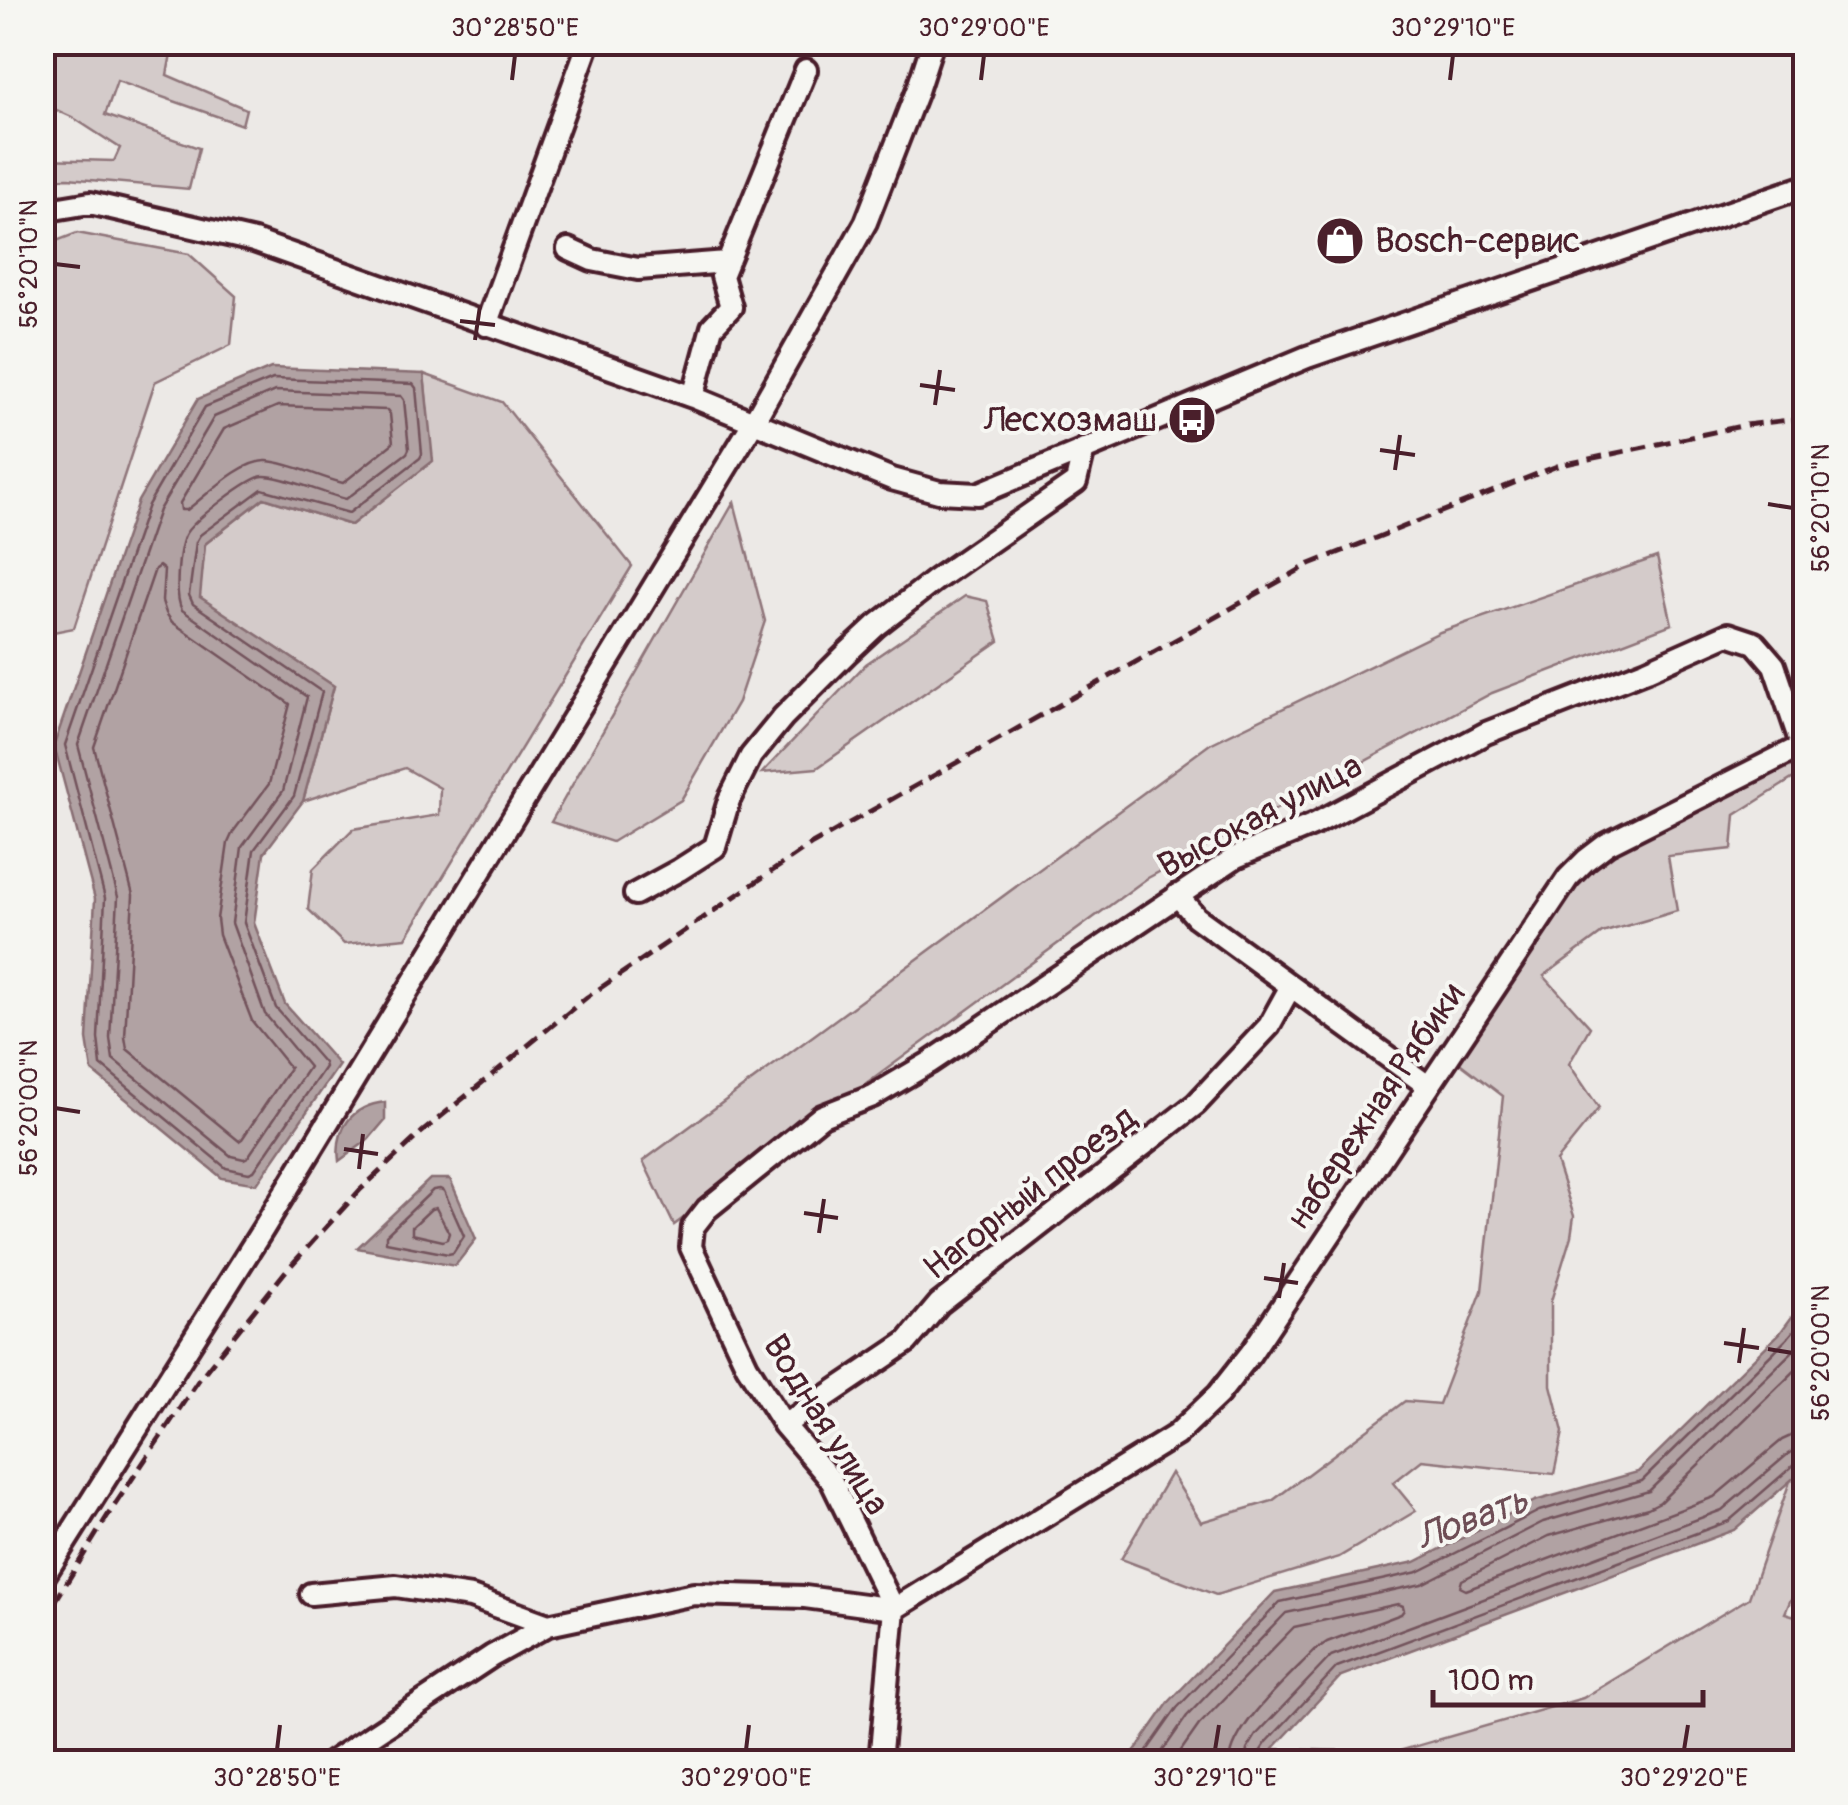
<svg xmlns="http://www.w3.org/2000/svg" width="1848" height="1805" viewBox="0 0 1848 1805" font-family="Pangolin,sans-serif">
  <style>
    .green { fill: #d4cbca; stroke: #8f757a; stroke-width: 2.5 }
    .water { fill: #b1a2a3; stroke: #886e73; stroke-width: 2.5 }
    .lines { fill: none; stroke-linecap: round; stroke-linejoin: round }
    .shore { stroke: #73535b; stroke-width: 2.5 }
    .minor-casing { stroke: #4a1f2b; stroke-width: 28 }
    .minor { stroke: #f6f6f2; stroke-width: 20 }
    .rail { stroke: #4a1f2b; stroke-width: 5; stroke-dasharray: 15 8; stroke-linecap: butt }
    .ticks { fill: none; stroke: #4a1f2b; stroke-width: 4 }
    .labels { text-anchor: middle; dominant-baseline: central; stroke-width: 8; stroke-linejoin: round; paint-order: stroke }
    .poi-label { font-size: 35px; fill: #4a1f2b; stroke: #f6f6f2; text-anchor: start }
    .street-label { font-size: 35px; fill: #4a1f2b; stroke: #f6f6f2 }
    .water-label { font-size: 38px; font-style: italic; fill: #6e4d55; stroke: #f6f6f2 }
    .neatline { fill: none; stroke: #4a1f2b; stroke-width: 4 }
    .ticks-label { font-size: 25px; text-anchor: middle; fill: #4a1f2b }
  </style>
  <rect width="100%" height="100%" fill="#ece9e6"/>
  <filter id="ink" filterUnits="userSpaceOnUse"><feTurbulence type="fractalNoise" baseFrequency=".01" numOctaves="2"/><feDisplacementMap in="SourceGraphic" scale="20" xChannelSelector="R" yChannelSelector="G"/><feConvolveMatrix kernelMatrix="1 2 1 2 8 2 1 2 1" color-interpolation-filters="sRGB"/></filter>
  <g filter="url(#ink)">
    <path class="green" d="M43,42L173,43L167,75L246,109L242,125L117,81L105,115L199,148L189,189L68,178L43,179V159L114,161L120,148L72,117L43,104Z
      M77,233L189,254L236,296L231,345L155,382L74,628L43,634V246Z
      M424,374L502,402L632,566L406,938L344,944L308,909L313,869L353,829L439,815L440,788L405,768L303,801L334,686L199,597L205,544L264,498L351,525L432,461Z
      M734,502L765,621L738,702L681,800L612,842L551,822Z
      M1657,557L1672,624L1492,693L1146,879L674,1225L643,1161L1210,744L1440,632Z
      M965,596L987,601L999,641L817,768L762,773L866,664Z
      M1801,756H1805V776L1792,779L1735,815L1732,849L1668,856L1677,911L1602,933L1544,976L1590,1027L1569,1064L1599,1108L1556,1161L1574,1216L1571,1236L1551,1301V1385L1563,1432L1554,1474L1422,1460L1393,1483L1416,1511L1339,1557L1216,1595L1121,1559L1171,1473L1201,1522L1272,1501L1405,1401L1439,1404L1482,1291L1503,1096L1457,1061L1571,888L1602,860Z
      M1805,1468V1567L1785,1613L1805,1619V1762H1265L1273,1749L1396,1752L1583,1698L1749,1598L1790,1481Z"/>
    <path class="water" d="M271,368L424,374L433,461L351,525L264,498L205,544L200,597L334,686L303,801L264,853L254,923L285,1004L339,1065L257,1184L222,1178L92,1071L87,1039L95,899L54,745L138,501L198,399Z
      M385,1102V1120L368,1140L339,1161C335,1128 352,1106 385,1102Z
      M430,1179H450L476,1239L455,1266L357,1248Z
      M1805,1299V1468L1734,1530L1341,1676L1273,1749L1265,1762H1127L1169,1702L1275,1592L1415,1562L1535,1501L1638,1472L1780,1333Z"/>
    <g class="lines">
      <path class="shore" d="M273,379L413,384L416,388L422,454L420,458L349,513L262,489L200,535L196,542L189,595L193,604L322,692L294,796L254,850L244,923L276,1008L324,1063L325,1067L254,1171L249,1173L226,1168L101,1065L98,1038L105,898L65,745L148,505L205,407Z
        M275,391L401,396L404,400L409,449L407,453L346,499C324,494 284,476 264,476C251,476 191,522 185,535C178,550 174,596 182,610L307,697L283,791L242,847L232,923L265,1014L309,1067L248,1157L244,1159L231,1156L113,1059L110,1038L118,897L78,745L159,510L214,417Z
        M278,406L387,410L390,414L393,443L343,483C318,477 292,463 267,461C241,460 207,495 187,510H181L180,503L224,429Z
        M159,566L164,570L162,601L166,613L172,622L290,704L269,784L233,832L228,843L217,919L219,935L252,1021L290,1068L242,1139L239,1141L127,1049L125,1037L133,895L94,747L155,569Z
        M440,1189L444,1191L464,1236L453,1253L448,1254L386,1242V1235L433,1190Z
        M436,1208L449,1233L447,1239L443,1241L412,1234V1227L431,1209Z
        M1806,1360L1660,1502L1648,1508L1549,1536L1462,1580L1460,1587L1466,1590L1714,1497L1782,1440L1793,1435L1806,1434
        M1139,1762L1177,1708L1280,1602L1418,1572L1539,1511L1642,1481L1786,1340L1806,1316
        M1155,1762L1187,1716L1286,1613L1422,1584L1543,1522L1649,1491L1795,1349L1806,1336
        M1173,1762L1199,1725L1294,1627L1398,1604L1403,1606L1404,1610L1401,1614L1327,1642L1315,1650C1290,1676 1231,1727 1230,1762
        M1245,1762L1247,1750L1256,1735L1331,1656L1722,1510L1788,1454L1796,1449H1806
        M1258,1762V1755L1266,1743L1337,1667L1729,1521L1795,1464L1806,1461"/>
      <g class="minor-casing">
        <path id="minor" d="M42,211L90,203L254,241L693,397L892,479L939,492L978,494L1307,357L1806,186
          M568,249L592,260L638,269L727,262
          M486,325L589,42
          M693,397L712,327L731,307L722,276L806,70
          M635,894L679,870L715,847L729,800L751,756L783,717L846,654L876,626L934,581L1076,482L1084,449
          M1177,895L1196,917L1428,1086
          M784,1425L907,1342L939,1304L1196,1104L1269,1026L1291,986
          M42,1579L263,1229L753,423L866,222L917,91L933,42
          M311,1594L396,1586L471,1597L548,1625
          M894,1609L831,1480L784,1425L747,1366L691,1247L693,1227L707,1209L822,1116L873,1096L929,1063L1236,857L1315,824L1486,733L1647,670L1728,634L1755,643L1774,665L1801,744
          M894,1609L1176,1435L1218,1395L1251,1353L1568,878L1586,860L1607,844L1806,744
          M332,1762L492,1656L548,1625L694,1594L805,1597L894,1609
          M880,1762L894,1609"/>
      </g>
      <use href="#minor" class="minor"/>
      <path class="rail" d="M42,1623L108,1515L200,1378L285,1272L360,1190L422,1132L587,997L812,844L1310,564L1557,466L1746,425L1806,418"/>
    </g>
  </g>
  <path class="ticks" d="M512,80L515,55M981,80L984,55M1450,80L1453,55M55,264L80,267M460,321L495,325M475,340L480,306M920,385L955,390M935,405L940,370M1380,450L1415,455M1395,470L1400,435M1768,504L1793,508M55,1108L80,1112M344,1149L378,1154M359,1169L363,1134M804,1213L838,1218M819,1233L824,1199M1264,1278L1298,1283M1279,1298L1284,1263M1724,1343L1759,1348M1768,1349L1793,1353M1739,1363L1744,1328M277,1750L280,1725M746,1750L749,1725M1215,1750L1219,1725M1684,1750L1688,1725"/>
  <defs>
    <g id="shop-disc" transform="scale(2.5)"><circle r="9.5" fill="#4a1f2b" stroke="#f6f6f2"/><path d="M-5-2.5h2.3a2.7 3.5 0 0 1 5.4 0H5L5.5 6h-11ZM-1.5-2.5h3a1.5 2.3 0 0 0-3 0Z" fill="#fff"/></g>
    <g id="bus-disc" transform="scale(2.5)"><circle r="9.5" fill="#4a1f2b" stroke="#f6f6f2"/><path d="M-5-6H5V4H4V6H2V4H-2V6H-4V4H-5ZM-3.5-4V0h7V-4ZM-3.5 1.2v1.5H-2V1.2ZM2 1.2v1.5H3.5V1.2Z" fill="#fff"/></g>
  </defs>
  <g fill-rule="evenodd">
    <use href="#shop-disc" x="1340" y="241"/>
    <use href="#bus-disc" x="1192" y="420"/>
  </g>
  <g class="labels">
    <g class="poi-label">
      <text x="1375" y="241">Bosch-сервис</text>
      <text x="1157" y="420" text-anchor="end">Лесхозмаш</text>
    </g>
    <g class="street-label">
      <text transform="translate(1260 816) rotate(-28)">Высокая улица</text>
      <text transform="translate(1376 1106) rotate(-56)">набережная Рябики</text>
      <text transform="translate(1030 1193) rotate(-38)">Нагорный проезд</text>
      <text transform="translate(826 1425) rotate(58)">Водная улица</text>
    </g>
    <g class="water-label">
      <text transform="translate(1472 1519) rotate(-21)">Ловать</text>
    </g>
  </g>
  <rect width="1848" height="1805" fill="none" stroke="#f6f6f2" stroke-width="110"/>
  <path d="M1433 1690v15h270v-15" fill="none" stroke="#4a1f2b" stroke-width="5"/>
  <text x="1448" y="1690" font-size="30" fill="#4a1f2b" stroke="#f6f6f2" stroke-width="8" paint-order="stroke">100 m</text>
  <rect x="55" y="55" width="1738" height="1695" class="neatline"/>
  <g class="ticks-label">
    <text x="515" y="36">30°28'50"E</text>
    <text x="984" y="36">30°29'00"E</text>
    <text x="1453" y="36">30°29'10"E</text>
    <text transform="translate(28 264) rotate(-90)" y="9">56°20'10"N</text>
    <text transform="translate(1820 508) rotate(-90)" y="9">56°20'10"N</text>
    <text transform="translate(28 1108) rotate(-90)" y="9">56°20'00"N</text>
    <text transform="translate(1820 1353) rotate(-90)" y="9">56°20'00"N</text>
    <text x="277" y="1786">30°28'50"E</text>
    <text x="746" y="1786">30°29'00"E</text>
    <text x="1215" y="1786">30°29'10"E</text>
    <text x="1684" y="1786">30°29'20"E</text>
  </g>
</svg>
